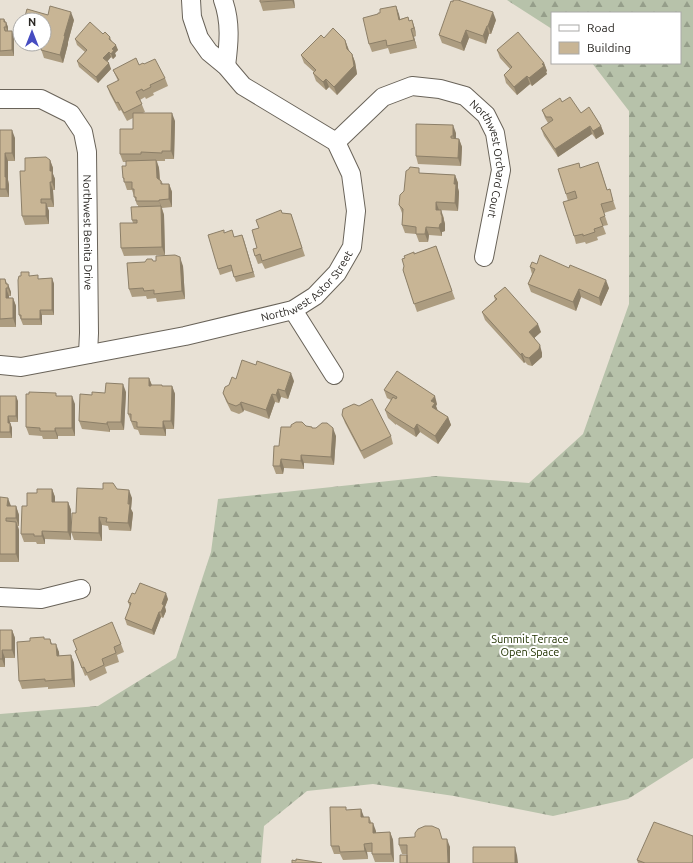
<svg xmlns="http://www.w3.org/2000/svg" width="693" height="863" viewBox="0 0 693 863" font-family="Ubuntu,sans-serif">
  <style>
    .forest { fill: url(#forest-firs) }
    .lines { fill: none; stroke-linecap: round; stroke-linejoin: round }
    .street-casing { stroke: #696359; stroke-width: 20 }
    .street { stroke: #fff; stroke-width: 18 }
    .wall { fill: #ac9c80 }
    .shaded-wall { fill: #8c7f68 }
    .building { fill: #c8b595; stroke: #8c7f68 }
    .labels { text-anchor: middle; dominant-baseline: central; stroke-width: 4; stroke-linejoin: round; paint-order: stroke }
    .street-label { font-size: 11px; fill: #2a2723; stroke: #fff }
    .park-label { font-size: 11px; fill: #213300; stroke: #fff }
  </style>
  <defs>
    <pattern id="forest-firs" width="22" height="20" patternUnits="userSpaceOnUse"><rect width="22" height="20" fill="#b7c2aa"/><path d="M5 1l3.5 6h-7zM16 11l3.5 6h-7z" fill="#959e8a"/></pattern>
  </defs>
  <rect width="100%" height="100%" fill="#e8e1d5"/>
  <path class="forest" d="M507,0H693V758L628,799L553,816L454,796L373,784L307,791L264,826L261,863H0V714L98,706L176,658L211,552L218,499L436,476L529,483L583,434L629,304V111L592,63H680V13H552V29Z"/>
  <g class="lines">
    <g class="street-casing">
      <g id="street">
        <path d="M223,0C231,22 229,43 226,66"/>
        <path id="s1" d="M0,99H41L71,114L83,132L87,152L89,333L88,354"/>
        <path id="s2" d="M336,142L383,97L412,86L440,89L465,96L486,115L495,133L501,170L484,257"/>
        <path d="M293,310L334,375"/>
        <path id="s3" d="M0,365L21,367L185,336L293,310L315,296L337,273L352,247L356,211L351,174L336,142L243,86L226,66L209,52L199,38L192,17L191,0"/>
        <path d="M0,597L41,599L81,589"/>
      </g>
    </g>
    <use href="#street" class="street"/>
  </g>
  <path class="wall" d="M260,0H294L295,8L263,11L260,2Z
    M396,6L400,19L408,17L409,21L412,20L415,29L416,36L414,37L417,48L390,54L388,48L372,52L369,44L378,14L380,13Z
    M48,15L74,20L68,42V44L63,63L44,58L41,49L23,44H44Z
    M0,19H4L8,27V31H12L14,36V56H0Z
    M496,20L491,34H489L486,44L469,38L464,51L442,43L439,35Z
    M103,34L110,37L112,42L118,50L115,53L116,56L113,59L111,57L107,62L111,69L98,83L79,67L77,61L85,52L77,45L75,39Z
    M324,38L345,40L349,50L352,54L355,62L357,74L337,95L329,87L326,90L316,81L313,73L314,72L304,63L301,55Z
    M497,50L544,63L547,71L546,72L547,74L532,86L530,84L517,95L506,83L504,75L510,69L500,58Z
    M144,64L165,78L168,86L153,93L154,95L146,99L145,97L140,100L145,112L143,113L175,121L174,159H165V161H157L159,168L160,179L163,184H169L172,192V207L162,208L164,215L165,255L183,266L185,299L157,302L156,298L147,299L146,296L132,297L129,289L153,261H156L164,255L124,256L121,248L133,223L132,220L138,207V205H137L132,190H127L123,178L126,166V162H123L120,154L133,129V118L127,121L121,110L119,111L110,94L107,86L118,81L113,70Z
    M562,102L601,126L604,134L596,139L592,134L558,157L544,136L541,128L548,123L545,118L542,110Z
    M0,130L15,138V161H8V180L9,185V197H0Z
    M456,133V139H459L462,147L461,166L418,164L416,156Z
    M50,160L53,168V174L55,179V190H53L54,207H47L49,211V224L25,225L22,216L25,171Z
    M580,168L601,170L607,190L612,197L616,209L604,213L608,225L603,226L606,234L597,237L598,240L586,244L585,242L576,244L574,236L568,201L566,194Z
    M421,173L455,175L458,183V188L459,192L458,211L439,210H441L444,218V220L445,224V231L442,232V236L429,235L428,242H419L416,234L405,233L402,225V213L399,205L404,191Z
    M282,213L291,214L305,256L265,269L262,263L258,264L255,256L257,248L259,228Z
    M224,233L235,237L242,235L255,277L236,282L232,271L220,275L218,269Z
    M436,246L455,299L417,312L403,270L414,254Z
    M530,267L609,288L601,306L581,297L576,311L531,292L528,284L532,274Z
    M31,276L39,279L52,278L54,284V315H42V325H23L19,315Z
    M0,279H5L11,292V296H9V298H13L16,306V327H0Z
    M494,296L541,332L534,338L542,353V357L532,366L528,365L525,362L524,363L485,320L482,312L495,300Z
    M149,378L152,385L163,386H172L175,394L174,429H166V436L140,435L138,430L134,429L128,414Z
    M236,379L294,381L288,399L281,397L279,403L275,402L269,419L244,410L243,412L239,414L231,411L226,401L223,393Z
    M384,390L437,404L436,406L437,410L448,417L451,425L438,444L420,432L416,437L396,424V425L388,418L385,410L391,400L387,398Z
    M126,392L124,430H110V432L82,429L79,421L92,395L105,393Z
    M0,396L18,401V422H10L12,428V438H0Z
    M57,396L75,404V436H58V439H43L42,436L29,435L26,427Z
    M342,415L391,436L393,444L364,459L345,423Z
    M306,426L336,436L334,465L304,463V469L284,468L283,474H276L273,466L279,446L291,427Z
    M52,489L55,497V502H68L71,510V540L45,539V544H37L36,542H24L21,534L27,506L37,493Z
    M117,489L132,498L131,509L133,513L131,531L109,530L108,526L102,525V541L74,540L71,532L76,513Z
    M0,497L11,506H16L19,515V526H18L19,530V562H0Z
    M135,594L168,599L165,607L166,611L163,618L161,617L154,635L127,625L125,619L130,607L128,602Z
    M0,630H12L15,638V658H5V667H0Z
    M44,637V639H50L52,644L59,652V656L71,655L74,663L75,687L48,689V687L22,689L19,681L30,641Z
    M121,644L124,652L117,655L119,662L105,667L107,673L90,681L87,675L85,676L75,651Z
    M361,809L363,817H369L376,833L390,832L393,840L394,862H375L372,854V852H367L368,859L343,860L340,854H334L331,846L347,810Z
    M442,839L450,847L407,854H402L399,845Z
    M637,860L693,863H638Z"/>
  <path class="shaded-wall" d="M292,0H294L295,8Z
    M396,6L399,14L402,28L399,20Z
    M71,12L74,20L68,42V44L63,63L60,55L64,36Z
    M493,12L496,20L491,34L488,26Z
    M4,19L6,24V22L8,27V32L4,22Z
    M412,20L415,29L416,36Z
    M487,26L489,34L486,44L483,36Z
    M411,29L414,37L417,48L414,40Z
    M466,30L469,38L464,51L461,43Z
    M12,31L14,36V56L12,50Z
    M345,40L348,48L350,57L347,49Z
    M116,45L118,50L115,53L116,56L113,59L111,54L112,49Z
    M109,52L111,57L105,64L103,58Z
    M352,54L355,62L357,74L337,95L334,87Z
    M109,63L111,69L98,83L96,77Z
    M544,63L547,71L546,72L547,74L532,86L529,78Z
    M527,76L530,84L517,95L514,87Z
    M326,79L329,87L326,90L323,82Z
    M172,113L175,121L174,159L171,151Z
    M453,125L456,133V144L453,136Z
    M590,126L592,134L558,157L555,149Z
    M601,126L604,134L596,139L593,131Z
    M12,130L15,138V161L12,153Z
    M459,139L462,147L461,166L458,158Z
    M5,153L8,161V180L9,185V197L6,189L5,177Z
    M50,160L53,168V174L55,179V190L52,182L50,171Z
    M156,160L159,168L160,186L157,178Z
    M455,175L458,183V188L459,192L458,211L455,203L454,184Z
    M50,182L53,190L54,207L51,199Z
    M169,184L172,192V207L169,199Z
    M159,200L164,215L165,255L162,247L161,208Z
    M436,202L439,210H436Z
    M46,203L49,211V224L46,216Z
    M441,210L445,224V231L442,232V236L439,228Z
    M426,227L429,235L428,242L425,234Z
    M242,235L244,240L255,277L253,272Z
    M180,257L183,266L185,299L182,291Z
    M52,278L54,284V315L52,310Z
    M606,280L609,288L601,306L599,298Z
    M8,284L11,292V296L8,288Z
    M6,288L9,296V306L6,298Z
    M579,289L581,297L576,311L573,302Z
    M13,298L16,306V327L13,318Z
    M40,310L42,315V325L40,319Z
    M538,324L541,332L532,340L529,332Z
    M540,345L542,353V357L532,366L529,358Z
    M522,353L525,362L524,363L521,355Z
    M291,373L294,381L288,399L285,391Z
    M149,378L152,386H149Z
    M123,384L126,392L124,430L121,422Z
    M172,386L175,394L174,429L171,421Z
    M278,389L281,397L279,403L276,395Z
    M272,394L275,402L269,419L266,410Z
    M16,396L18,401V422L16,416Z
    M72,396L75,404V436L72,428Z
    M435,396L437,404L436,406L438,411L432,407L431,401Z
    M241,402L244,410L243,412L240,404Z
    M8,416L10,422V428L8,423Z
    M448,417L451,425L438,444L435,436Z
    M163,421L166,429V436L163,428Z
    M107,422L110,430V432L107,424Z
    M10,423L12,428V438L10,432Z
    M417,424L420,432L416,437L414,429Z
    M55,428L58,436V439L55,431Z
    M333,428L336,436L334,465L331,457Z
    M301,455L304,463V469L301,461Z
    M281,459L284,468L283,474L280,466Z
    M52,489L55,497V510L52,502Z
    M129,490L132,498L131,509L133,513L131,531L128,523Z
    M8,498L11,506L10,514L7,506Z
    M68,502L71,510V540L68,532Z
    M16,506L19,515V526L16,518Z
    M99,517L102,525V541L99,533Z
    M16,522L19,530V562L16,554Z
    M42,531L45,539V544L42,536Z
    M166,593L168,599L165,607L166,611L163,618L161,612L162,604Z
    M159,612L161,617L154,635L152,630Z
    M12,630L15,638V658L12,650Z
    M56,644L59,652L60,664L57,656Z
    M2,650L5,658V667L2,659Z
    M71,655L74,663L75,687L72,679Z
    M361,809L364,817H361Z
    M373,823L376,831V841L373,833Z
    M390,832L393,840L394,862L391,854Z
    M447,839L450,847V863H448Z
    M364,844L367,852L368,859L365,851Z
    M515,847L517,855L518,863H515Z"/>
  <path class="building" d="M260,0H292L260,2Z
    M453,0H458L493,12L488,26H487L483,36L466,30L461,43L439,35L451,1L453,2Z
    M50,6L71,12L64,36H65L60,55L41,50L43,44H44V20H24L27,9L48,15Z
    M396,6L399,20L408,17L409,21L412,20L414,28L411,29L414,40L387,46L386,40L369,44L363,18L378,14V13H380V9Z
    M0,19H4V22H6V27H4L5,31H12V50L0,51Z
    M90,22L103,34L105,32L110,37L109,39L116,45L112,49L114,50L111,54L109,52L103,58L109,63L96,77L77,61L87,50L75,39Z
    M333,28L345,40L347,49L352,54L354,66L334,87L326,79L323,82L313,73L316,70L301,55L321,35L324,38Z
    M518,32L544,63L542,64L544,66L529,78L527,76L514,87L504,75L512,67L497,50Z
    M136,58L139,65L143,63L144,64L155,59L165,78L150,85L151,87L143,91L142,89L136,92L142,104L124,113L118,102L116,103L107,86L119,80L113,70Z
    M570,97L581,113L589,107L601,126L593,131L590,126L555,149L541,128L553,120L551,117H546L542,110L560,98L562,102Z
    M133,113H172L171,151H162V153L141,152V154H120V129H133Z
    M416,124L453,125V136H451V138L459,139L458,158L416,156Z
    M0,130H12V153H5V177H6V189H0Z
    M46,157L50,160V171H52V182H50L51,199H41V203H46V216H22L20,171H25V158Z
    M156,160L157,178L161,181V184H169V199L159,200V201H136V197H134V189H132V182H124V178H123L122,166H126V161Z
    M598,162L607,190L610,189L613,201L601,204L605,216L600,218L603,226L594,229L595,232L583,236V234L574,236L563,202L577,198L575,191L566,194L558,169L579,163L580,168Z
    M410,167L419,168V173L455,175L454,184H456L455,203L436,202V210H441V214L442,216V223L440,224L439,228L426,227L425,234H416V227L402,225L403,209L399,205L400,195L404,191L406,171L409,169Z
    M161,206L162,247L121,248L120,223H137V220H132L131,207Z
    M281,210L282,213L291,214L302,248L262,261L260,254L255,256L253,249L257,248L252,230L259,228L256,220Z
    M224,230V233L232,230L234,237L242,235L253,272L234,277L231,265L218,269L208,235Z
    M436,246L452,291L414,304L403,270L404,266L402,259L405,258L404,256L414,252V254Z
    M175,255L180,257L182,291L154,294V290L144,291L143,288L129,289L127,263L145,262L147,259H152L153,261H156V256Z
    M540,255L569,268L570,265L606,280L599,298L579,289L573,302L528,284L535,269L530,267L532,262L537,264Z
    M21,272H29V276L38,275V279L52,278V310H40V319H21V315H19L18,280L19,276H21Z
    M0,279H5L6,284H8V288H6V298H13V318L0,319Z
    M505,287L538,324L529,332L540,345L539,349L529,358L525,357L522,353L521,355L482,312L497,299L494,296Z
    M242,360L256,365L257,361L291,373L285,391L278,389L276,395L272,394L266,410L241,402L240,404L236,406L228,403L223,393L225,387L229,385L232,377L236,379Z
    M397,371L435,396L431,401L435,403L432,407L448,417L435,436L417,424L414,429L393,416L385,410L393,397L396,399L397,397L384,390Z
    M129,378H149V386H151V385H162V386H172L171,421H163V428L137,427V422L131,421V414H128Z
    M106,383L123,384L121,422H107V424L79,421L80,394L92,395V392L105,393Z
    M29,392L56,393V396H72V428H55V431H40V428L26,427V394H29Z
    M0,396H16V416H8V423H10V432H0Z
    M372,399L391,436L361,451L342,415L343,409L354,404L359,406Z
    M296,422H302L306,426L312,427V428H316L322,423H327L333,428L331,457L301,455V461L281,459L280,466H273L274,446H279L281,427H291V425Z
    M103,483H113L117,489L129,490L128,504H130L128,523L106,522L107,518L99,517V533L71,532L72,513H76L77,488L103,489Z
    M37,489H52V502H68V532L42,531V536H34V534H21L22,506H27V493H37Z
    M0,497L8,498L7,506H16V518H6V521L16,522V554H0Z
    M140,583L166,593L162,604L164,605L161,612H159L152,630L125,619L131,603L128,602L132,593L135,594Z
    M112,622L121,644L114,647L116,653L102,659L104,665L87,673L84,667L82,668L75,651L77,650L73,640Z
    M0,630H12V650H2V659H0Z
    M44,637V639H50L51,644H56L57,656L71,655L72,679L45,681V679L19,681L17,642L30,641V638Z
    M330,807H346V810L361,809V817H369V823H373V833L390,832L391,854H372V843L364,844L365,851L340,852L339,846H331Z
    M654,822L693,836V861L692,863H645L637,860Z
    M425,826H432L439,829L442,839H447L448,863H407V845H399V838L415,837V833L418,829Z
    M473,847H515V863H473Z
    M400,855H407V863H400Z
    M296,859L322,863H292V860L296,861Z"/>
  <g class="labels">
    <g class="street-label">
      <text stroke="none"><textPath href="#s2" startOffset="222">Northwest Orchard Court</textPath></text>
      <text stroke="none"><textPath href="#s1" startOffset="197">Northwest Benita Drive</textPath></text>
      <text stroke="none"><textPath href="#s3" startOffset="324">Northwest Astor Street</textPath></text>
    </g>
    <g class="park-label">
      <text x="530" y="639">Summit Terrace<tspan x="530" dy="13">Open Space</tspan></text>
    </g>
  </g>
  <rect x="551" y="12" width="130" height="52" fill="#ffffff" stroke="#aaa9a7"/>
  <rect x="559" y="25" width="20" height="6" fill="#ffffff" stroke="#aaa9a7"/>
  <text x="587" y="32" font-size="12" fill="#2a2723">Road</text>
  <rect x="559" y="42" width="20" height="12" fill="#c8b595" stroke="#aaa9a7"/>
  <text x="587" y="52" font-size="12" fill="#2a2723">Building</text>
  <g transform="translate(32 32)"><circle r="19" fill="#ffffff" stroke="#aaa9a7"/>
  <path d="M0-3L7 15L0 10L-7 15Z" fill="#464cc1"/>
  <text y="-6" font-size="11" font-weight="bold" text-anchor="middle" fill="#2a2723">N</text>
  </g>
</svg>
